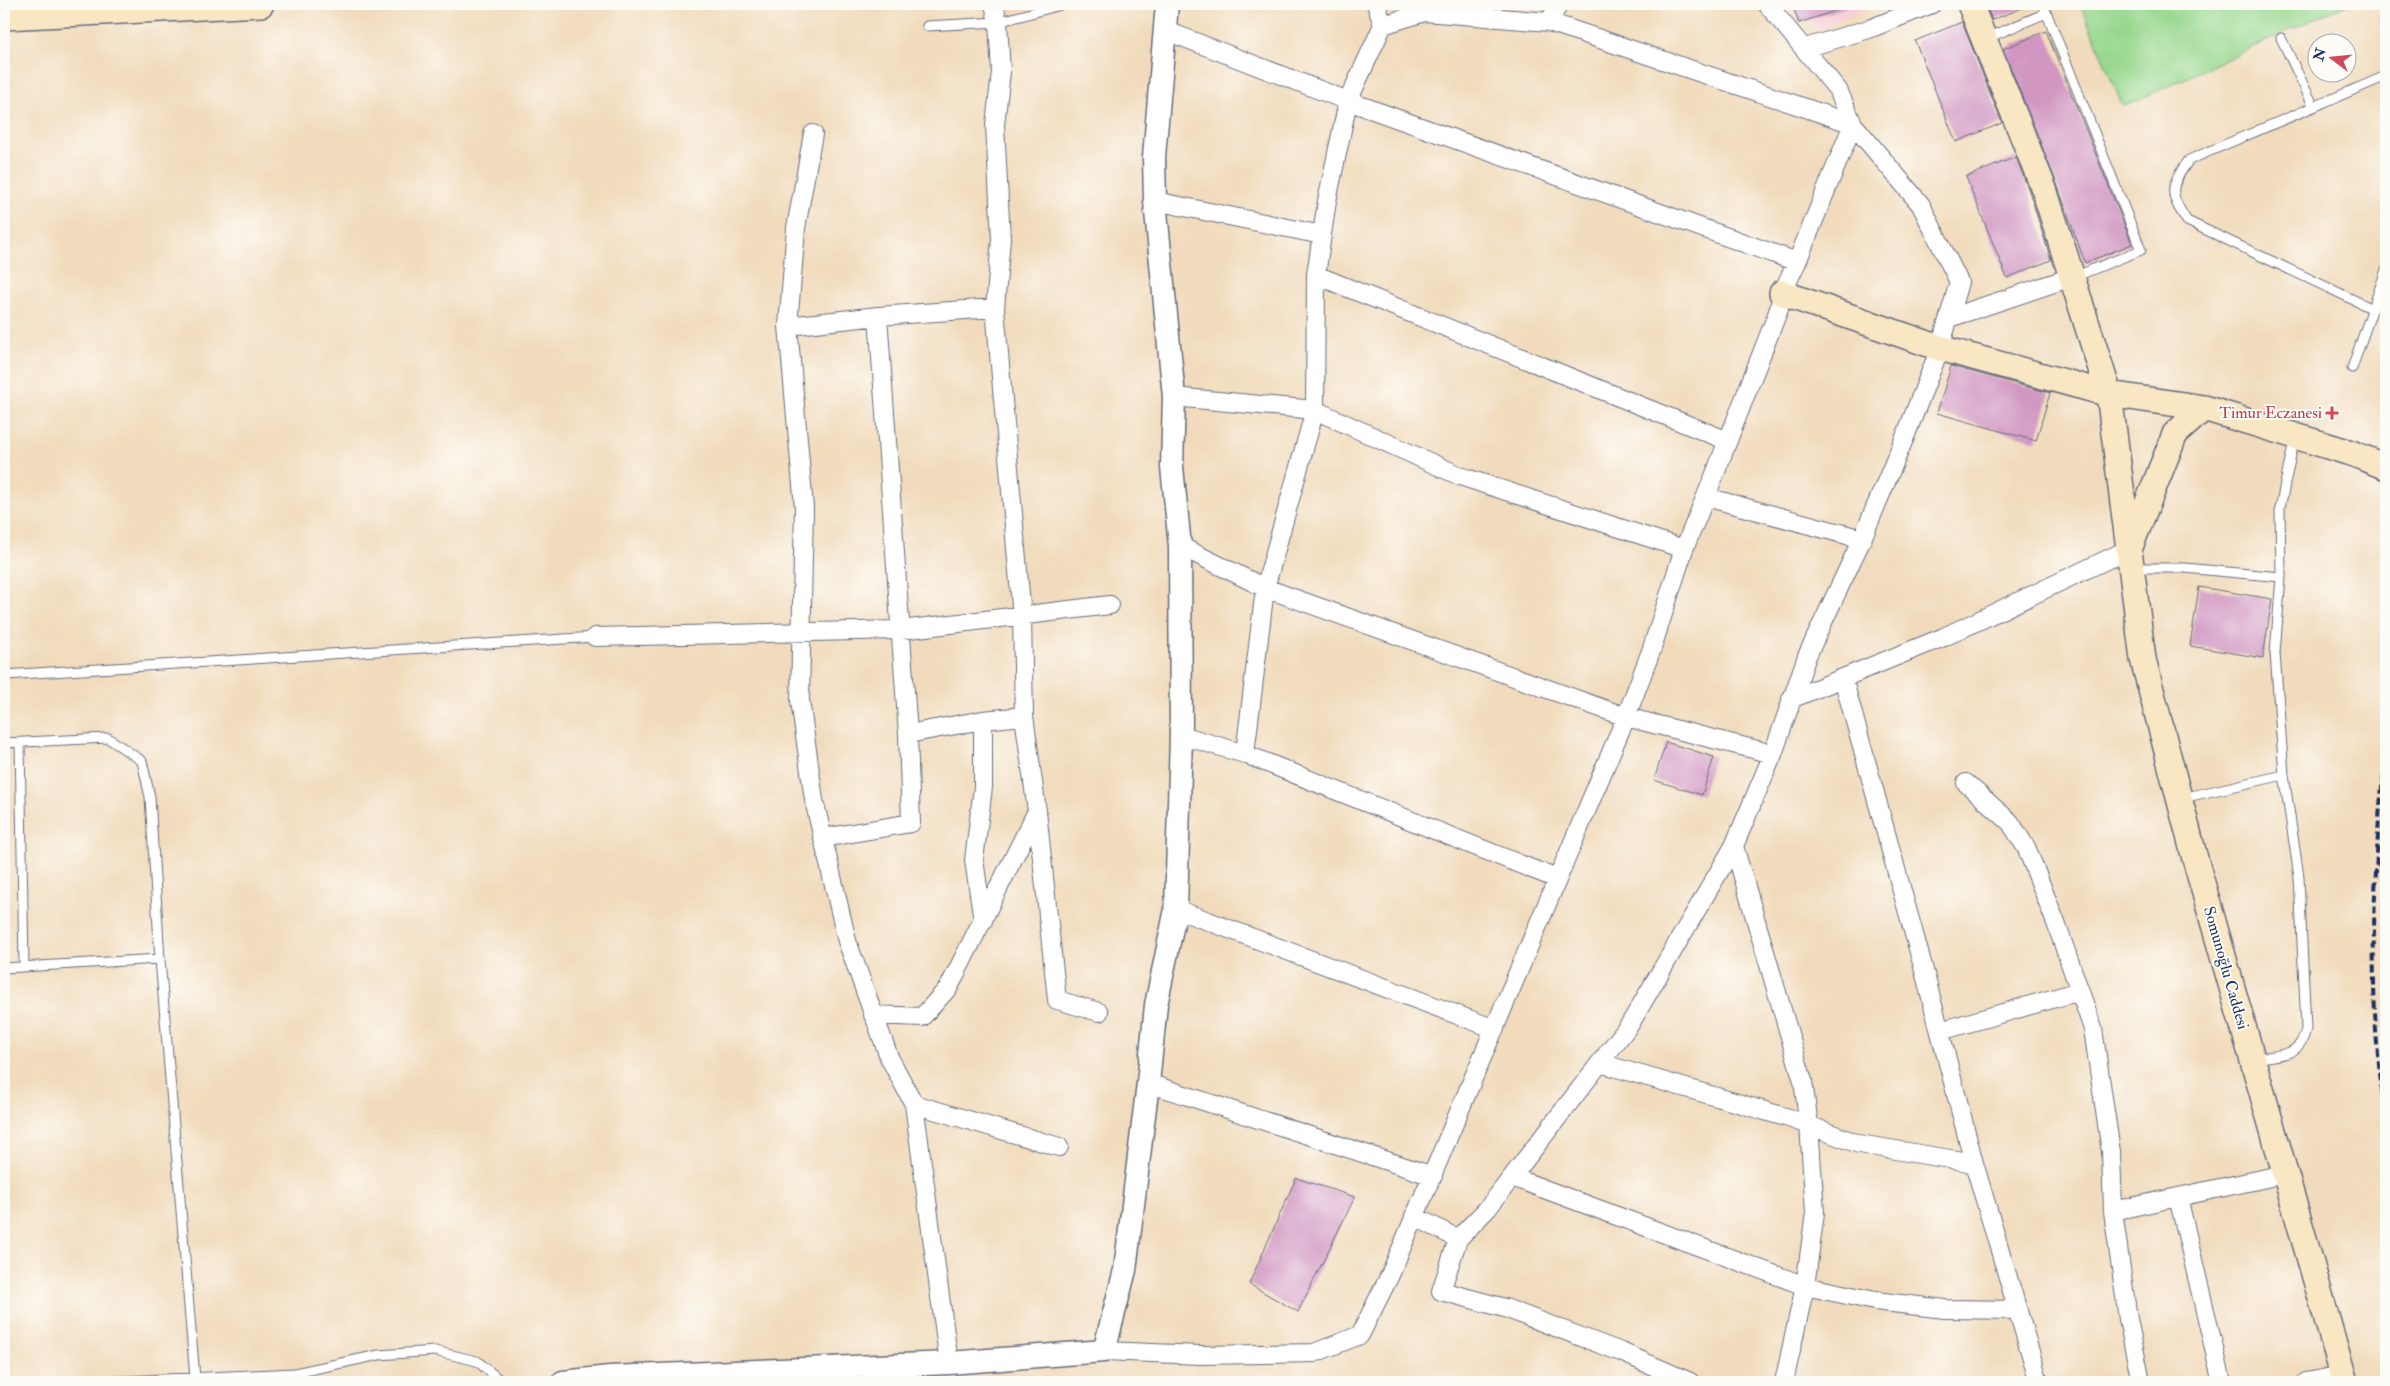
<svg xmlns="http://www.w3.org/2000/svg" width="2390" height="1386" viewBox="0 0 2390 1386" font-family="'IM FELL Double Pica',serif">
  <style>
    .built { fill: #f7cfd4 }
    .green { fill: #96d78d; stroke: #588376 }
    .building { fill: #d197c2 }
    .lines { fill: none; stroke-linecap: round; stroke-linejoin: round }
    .service-casing { stroke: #666b7f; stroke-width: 11 }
    .minor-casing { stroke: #666b7f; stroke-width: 20 }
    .tertiary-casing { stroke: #666b7f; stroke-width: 25 }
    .secondary-casing { stroke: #666b7f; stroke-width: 28 }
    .service { stroke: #fff; stroke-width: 9 }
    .minor { stroke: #fff; stroke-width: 18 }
    .tertiary { stroke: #fff; stroke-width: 22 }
    .secondary { stroke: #f9e7c3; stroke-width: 25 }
    .rail { stroke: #1b2f5e; stroke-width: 4; stroke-dasharray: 8 4; stroke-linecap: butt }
    .health-dot { fill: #e0444e; stroke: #fdfcf7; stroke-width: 2 }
    .labels { text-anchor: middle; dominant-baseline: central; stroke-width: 4; stroke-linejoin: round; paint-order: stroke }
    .health-label { font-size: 16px; fill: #be3a42; stroke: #fdfcf7; text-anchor: end }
    .street-label { font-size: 16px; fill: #1b2f5e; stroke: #fdfcf7 }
  </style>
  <rect width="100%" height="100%" fill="#fdfcf7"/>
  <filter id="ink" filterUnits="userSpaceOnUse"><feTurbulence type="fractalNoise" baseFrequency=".02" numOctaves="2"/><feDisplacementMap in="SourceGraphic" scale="10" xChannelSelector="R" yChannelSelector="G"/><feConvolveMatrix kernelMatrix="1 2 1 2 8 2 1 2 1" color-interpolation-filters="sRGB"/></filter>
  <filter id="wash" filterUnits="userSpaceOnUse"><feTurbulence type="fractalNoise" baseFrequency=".0096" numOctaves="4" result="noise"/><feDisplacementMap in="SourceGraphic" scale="20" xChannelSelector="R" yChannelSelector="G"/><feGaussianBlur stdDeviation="1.12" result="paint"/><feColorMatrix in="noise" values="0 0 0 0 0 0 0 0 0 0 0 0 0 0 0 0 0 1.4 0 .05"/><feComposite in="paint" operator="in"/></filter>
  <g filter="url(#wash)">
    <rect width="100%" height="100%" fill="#f1dbbc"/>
    <path class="built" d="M1793,4H1879L1817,30Z"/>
    <path class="green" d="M2080,4H2347L2123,107Z"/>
    <g id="blocks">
      <path class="building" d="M1792,4H1847V7L1799,23Z
        M1985,4H2030V5L1992,20Z
        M1962,22L2002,123L1956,142L1915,41Z
        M2046,31L2132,244L2085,263L2057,184L2003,49Z
        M2016,157L2030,194L2051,260L2007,278L1966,177Z
        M1951,366L2050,393L2036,441L1937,413Z
        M2199,587L2272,599L2263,658L2190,646Z
        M1666,742L1714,757L1702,795L1654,780Z
        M1296,1178L1355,1197L1298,1312L1249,1284Z"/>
    </g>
  </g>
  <g filter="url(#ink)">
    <use href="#blocks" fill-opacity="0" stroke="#666b7f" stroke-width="1"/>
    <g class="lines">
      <g class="service-casing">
        <path id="service" d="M2043,4L2141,250L2074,277
          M927,26L998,22L1064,4
          M2281,38L2314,107
          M1985,39L2046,13
          M2373,309L2187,221C2168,193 2170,186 2189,160L2386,76
          M2352,368L2386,270
          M2134,568H2185L2281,577
          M4,675L595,637
          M4,743L108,738L142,761L150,797L160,959
          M20,743L24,966
          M2182,798L2284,775
          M4,968L160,959L195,1378
          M2255,1059C2280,1054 2300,1058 2306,1029L2299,877L2284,775L2275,653L2281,577L2280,508L2295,436
          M101,1382L295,1373L379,1355L435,1351L477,1361L502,1382
          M910,1382L915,1366"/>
      </g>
      <g class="minor-casing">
        <path id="minor" d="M1376,4L1383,25
          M1549,22L1559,4
          M1164,30L1348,101L1797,262
          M1805,48L1869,29L1932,4
          M1155,201L1322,235
          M1316,275L1728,441
          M878,316L995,308
          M1949,318L2072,277
          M788,326L796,228L813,134
          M1174,397L1315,410L1265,588L1245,754
          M1706,497L1862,539
          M1180,546L1265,588L1626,717L1773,754
          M1684,549L1460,476L1315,410L1316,275L1327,201L1348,101L1383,25L1425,12L1549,22L1853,124L1921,205L1959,282L1940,348L1905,437L1862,539L1807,656L1773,754L1734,846
          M595,637L901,630L1110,605
          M1843,678L1922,963L1974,1163L2039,1382
          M1791,699L1944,637L2129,549
          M983,720V787L974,860L983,921
          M908,734L983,720L1024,716
          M1181,735L1245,754L1557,879
          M1966,783L2010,822L2027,849L2056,923L2093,1029L2111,1152L2113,1211L2128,1319L2141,1382
          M1037,811L1057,1000L1099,1012
          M823,838L911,823L908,734L878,316L788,326L804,508L800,700L814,800L847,941L889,1057L914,1104L949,1363
          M1176,909L1495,1029
          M873,1015L922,1017L949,987L1037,811L1024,716L1022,617L995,308L1001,239L995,125L1001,72L998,22L994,4
          M1940,1031L2080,991
          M1600,1063L1789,1118L1859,1144L1974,1163
          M1148,1083L1433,1176
          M914,1104L1059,1147
          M1512,1177L1805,1286L1875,1301L1945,1309L2018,1310
          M2178,1197L2222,1382
          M2113,1211L2285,1174
          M1414,1216L1458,1239L1488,1208L1630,1024L1734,846L1803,1081L1809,1125L1815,1213L1805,1286L1784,1382
          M1458,1239L1441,1291L1505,1308L1621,1352L1690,1382
          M1104,1351L1200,1355L1314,1353L1360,1335L1390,1275L1626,717L1651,651L1684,549L1713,479L1779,309L1782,293L1797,262L1853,124L1838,90L1767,4
          M2306,1382L2343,1375"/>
      </g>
      <g class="tertiary-casing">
        <path id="tertiary" d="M563,1382L610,1377L949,1363L1104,1351L1125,1270L1148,1083L1156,1005L1176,909L1181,735L1180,546L1172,467L1174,397L1155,201L1154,157L1167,4"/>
      </g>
      <g class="secondary-casing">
        <path id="secondary" d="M1970,4L2044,189L2109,394L2143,659L2194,855L2345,1382
          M4,17L261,4
          M1782,293L1940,348L2109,394L2204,408L2354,454L2386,467
          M2130,547L2175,434L2204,408"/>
      </g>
      <use href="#service" class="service"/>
      <use href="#minor" class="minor"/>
      <use href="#tertiary" class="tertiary"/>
      <use href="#secondary" class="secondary"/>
      <path class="rail" d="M2386,762C2379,798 2378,836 2376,872C2372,954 2372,1035 2386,1115"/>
    </g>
  </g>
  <path class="health-dot" d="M2329.5 405.5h5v5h5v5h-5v5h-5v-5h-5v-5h5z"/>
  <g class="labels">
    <g class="health-label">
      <text x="2322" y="413">Timur Eczanesi</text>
    </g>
    <g class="street-label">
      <text transform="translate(2226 968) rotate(74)">Somunoğlu Caddesi</text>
    </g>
  </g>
  <rect width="2390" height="1386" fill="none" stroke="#fdfcf7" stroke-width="20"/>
  <g transform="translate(2332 58) rotate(286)"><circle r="24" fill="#fdfcf7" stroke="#a3aaba"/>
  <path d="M0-4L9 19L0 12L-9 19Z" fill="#d1495b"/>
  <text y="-8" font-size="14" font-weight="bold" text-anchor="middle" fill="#1b2f5e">N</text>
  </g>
</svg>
